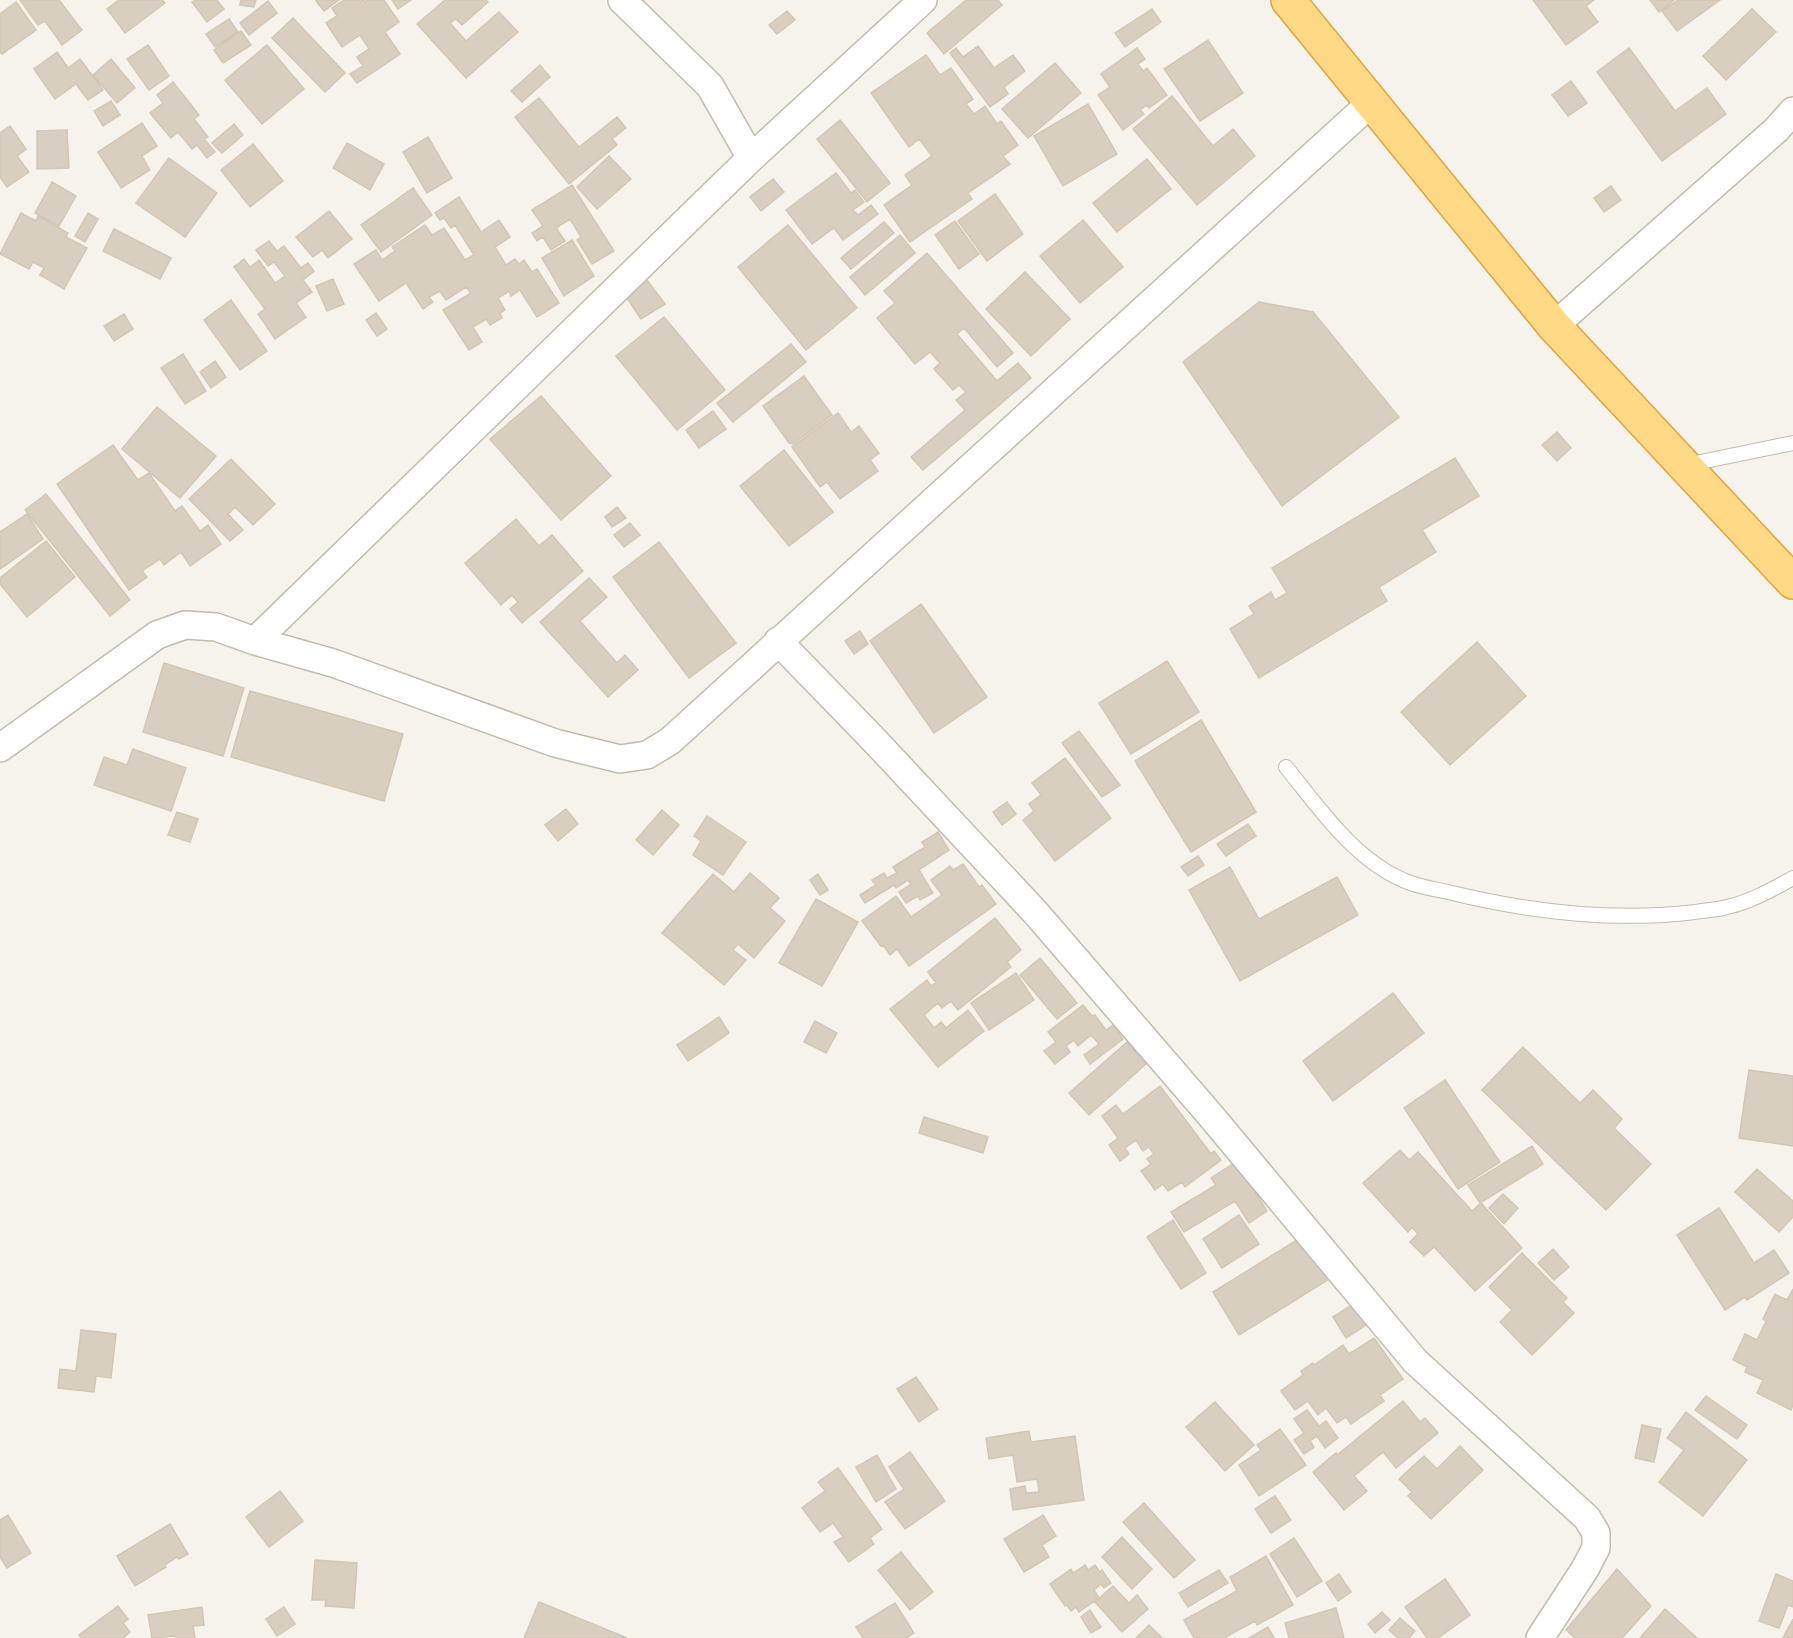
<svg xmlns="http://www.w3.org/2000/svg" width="1793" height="1638" viewBox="0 0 1793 1638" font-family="Barlow,sans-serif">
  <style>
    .building { fill: #d8cfc1; stroke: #d3c7b4; stroke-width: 1.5 }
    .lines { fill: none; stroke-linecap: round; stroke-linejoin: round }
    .service-casing { stroke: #c2bbae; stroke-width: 16 }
    .minor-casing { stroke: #c2bbae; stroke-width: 30 }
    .trunk-casing { stroke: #e0a43c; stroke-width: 36 }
    .service { stroke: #fff; stroke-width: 14 }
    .minor { stroke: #fff; stroke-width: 27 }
    .trunk { stroke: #ffd985; stroke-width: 33 }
  </style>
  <rect width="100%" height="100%" fill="#f6f3ec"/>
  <path class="building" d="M20,0H59L82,30L62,45L45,21L38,25Z
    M119,0H162L165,3L125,33L107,9Z
    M196,0H217L224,9L207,22L192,2Z
    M241,0H256L254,7L240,5Z
    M318,0H339L324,11L316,1Z
    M344,0H364L365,2L368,0H384L399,22L385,32L400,54L357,83L350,74L363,66L357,57L369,49L360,35L342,47L326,23L337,16L332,8Z
    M392,0H411L398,9Z
    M445,0H486L488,2L462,25L456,19L450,23L466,41L499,12L518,32L466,78L417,24Z
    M966,0H998L1002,5L944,54L927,33Z
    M1533,0H1594L1586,6L1598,22L1566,45Z
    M1650,0H1674L1659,12Z
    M1678,0H1720L1677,31L1662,11Z
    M268,1L277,13L249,35L240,23Z
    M16,2L36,30L2,54L0,52V14Z
    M1152,9L1161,22L1125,47L1115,33Z
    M1752,9L1776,32L1726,80L1703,56Z
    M787,11L795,20L777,34L769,25Z
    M293,18L345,73L325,92L272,38Z
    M229,19L238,32L215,47L206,34Z
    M241,31L251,45L223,63L214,50Z
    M1208,40L1243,93L1200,121L1164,69Z
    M148,45L169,76L149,90L127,59Z
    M267,45L304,89L262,124L225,80Z
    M978,46L994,68L1013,55L1025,71L1004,87L1008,94L990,107L950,53L956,48L963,57Z
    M1137,48L1145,59L1138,64L1143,71L1147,68L1167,95L1149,108L1147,105L1140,110L1144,114L1123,130L1098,95L1110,87L1101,74Z
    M1629,48L1675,111L1707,88L1726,114L1662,161L1597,72Z
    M57,52L68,68L80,59L103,90L88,100L76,84L55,99L34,69Z
    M926,55L940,75L951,68L973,99L966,104L974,114L985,106L997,124L1001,121L1018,145L1003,156L1010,164L968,193L972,199L910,242L884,205L912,185L905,175L932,156L919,139L909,147L871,93Z
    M111,59L135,88L117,103L93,75Z
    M1055,63L1081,93L1028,138L1002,109Z
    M540,65L550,77L522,102L511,91Z
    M1571,81L1587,103L1568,116L1552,95Z
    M173,82L199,115L194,119L208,137L204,139L215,152L207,158L197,145L192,149L178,132L171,138L150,113L163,103L157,95Z
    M1172,96L1213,146L1233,129L1255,156L1197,205L1133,129Z
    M539,98L579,147L617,117L626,128L612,139L617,145L569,184L515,117Z
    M111,101L120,115L103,126L94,111Z
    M1088,104L1117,154L1063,186L1034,136Z
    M840,120L890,183L867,202L817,139Z
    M142,123L157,146L142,156L150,170L121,188L98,152Z
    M234,124L243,135L222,153L212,143Z
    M10,126L26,149L17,156L29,172L7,187L0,177V133Z
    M67,130L69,168L37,169V131Z
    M428,137L452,178L427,193L403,152Z
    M347,143L384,164L370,190L333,168Z
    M253,144L283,181L250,207L221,170Z
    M609,156L631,179L597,209L577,187Z
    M169,158L217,193L185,237L136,203Z
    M1147,159L1171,189L1117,232L1093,203Z
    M836,173L851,193L855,190L864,202L853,210L858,215L871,205L878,214L843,240L834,228L812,244L786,210Z
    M773,179L784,192L761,211L750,197Z
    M52,182L76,196L59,226L35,213Z
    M572,185L614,251L592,264L577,240L581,237L570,219L556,228L565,241L551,250L543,237L537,241L532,233L543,226L532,210Z
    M1611,186L1621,200L1604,212L1594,198Z
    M413,188L432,215L381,252L361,225Z
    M995,194L1023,234L987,261L958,221Z
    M459,197L481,232L499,220L510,237L495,247L506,265L515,259L519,264L524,260L532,272L537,269L559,303L537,317L520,290L511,296L509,291L498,298L505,310L500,313L502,318L490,325L486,319L473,327L482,342L469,350L443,310L471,293L466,287L446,300L440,291L429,297L433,302L423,309L406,283L379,301L354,264L376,250L382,260L395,251L392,247L425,225L432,235L444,228L465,260L474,255L455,225L451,228L444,218L440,220L435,213Z
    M329,211L352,239L328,258L322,250L313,257L296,237Z
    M21,213L36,221L38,216L68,233L66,237L87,248L64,289L40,275L44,268L33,262L29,269L0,254Z
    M88,213L98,219L85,242L75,236Z
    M1083,220L1123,267L1080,303L1040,256Z
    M955,221L979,254L959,269L935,235Z
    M884,222L894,233L851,269L841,258Z
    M788,225L857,308L806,350L738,267Z
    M114,229L171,258L160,279L103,251Z
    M900,235L915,253L865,295L850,277Z
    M572,240L594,276L564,296L542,258Z
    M269,241L277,251L284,246L301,268L308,263L314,271L303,280L312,292L296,303L306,317L275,339L258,314L265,309L234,267L244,259L250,267L259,260L275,283L285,276L274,262L268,266L256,250Z
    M927,253L1013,353L997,367L964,328L957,334L997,381L1018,363L1031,378L923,470L911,457L965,410L956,400L966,392L959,385L953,390L934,369L940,363L930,352L915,364L877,318L895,303L884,291Z
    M1025,272L1070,319L1031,356L986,309Z
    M333,279L344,304L327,311L316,286Z
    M647,280L665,304L641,319L625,295Z
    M231,300L267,351L240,370L204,320Z
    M1259,302L1313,312L1399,417L1282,506L1183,362Z
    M376,313L387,329L377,336L366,320Z
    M124,314L133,329L114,341L104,326Z
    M664,317L725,390L677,430L616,356Z
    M791,344L806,362L733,422L717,403Z
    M183,354L206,391L185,404L161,368Z
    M215,361L226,377L211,388L200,372Z
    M804,376L832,415L793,444L789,443L763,406Z
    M541,396L611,476L561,520L490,439Z
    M157,407L216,456L180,498L122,449Z
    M713,411L726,429L699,448L686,430Z
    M838,413L851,432L859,426L879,453L870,460L878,471L840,499L827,482L820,487L792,447Z
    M1557,432L1571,448L1557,461L1542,445Z
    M113,445L138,480L149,473L175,511L182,506L200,531L208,525L221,544L190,566L181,552L164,565L160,559L142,571L147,577L129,590L57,484Z
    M784,450L833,512L789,546L740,486Z
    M1455,458L1479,496L1422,530L1436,552L1379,587L1387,601L1259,678L1230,629L1254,614L1249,606L1271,592L1275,600L1287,593L1272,568Z
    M231,459L275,504L253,525L235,507L228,514L243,530L230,541L189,499Z
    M46,494L130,600L110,616L25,510Z
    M617,507L626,518L612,527L605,517Z
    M27,514L43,539L0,569V532Z
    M516,519L539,546L552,535L583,571L522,623L510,609L518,602L512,595L501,605L465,563Z
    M630,523L640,535L624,547L614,535Z
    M46,541L75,577L27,617L0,584V578Z
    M659,542L736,643L689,678L613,577Z
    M589,578L607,597L580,621L617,663L625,655L638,670L608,697L540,622Z
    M921,604L987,697L934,733L870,641Z
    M860,631L868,644L854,654L845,641Z
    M1477,642L1526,696L1450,765L1401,712Z
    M1167,661L1199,712L1131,754L1099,703Z
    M164,663L244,688L223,756L143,732Z
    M250,691L403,734L384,801L231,757Z
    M1201,720L1256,812L1191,852L1135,761Z
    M1079,731L1120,785L1102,797L1062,743Z
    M133,749L186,768L171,811L94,785L104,757L127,765Z
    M1065,758L1111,818L1055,861L1023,820L1034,811L1029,804L1041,795L1032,783Z
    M1007,802L1016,814L1002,825L993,812Z
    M566,809L578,824L558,841L545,825Z
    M662,810L679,825L653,855L636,840Z
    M177,812L198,819L190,842L168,835Z
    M707,816L746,842L723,875L693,855L701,841L694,836Z
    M1248,824L1256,836L1226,856L1217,844Z
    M938,832L949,850L919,870L933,893L920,900L918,896L906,903L899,892L911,884L908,880L896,888L894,885L865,903L860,895L876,885L872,880L884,873L887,878L897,873L893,867L925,847L922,842Z
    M1198,856L1204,865L1188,876L1181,867Z
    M963,864L979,887L982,885L996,904L909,966L897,949L890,955L883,945L881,946L862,921L896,896L911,917L942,895L931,880L950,866L953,870Z
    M1230,867L1259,919L1337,877L1358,915L1240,981L1189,890Z
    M750,873L779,898L770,908L785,921L754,958L738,944L733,950L746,960L724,985L662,933L713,874L734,892Z
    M818,874L828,890L820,895L810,880Z
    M816,899L858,922L822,986L779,963Z
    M995,918L1021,950L1007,962L1011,967L958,1010L951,1001L942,1008L938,1003L924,1015L934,1028L941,1022L946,1028L968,1010L984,1031L938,1067L890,1009L927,980L931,986L936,983L928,972Z
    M1040,958L1077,1003L1057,1019L1020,975Z
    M1016,973L1034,1000L989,1030L971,1003Z
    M1393,993L1424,1033L1333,1101L1303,1061Z
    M1083,1005L1092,1016L1095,1015L1106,1030L1113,1025L1123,1039L1090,1064L1084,1055L1099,1044L1091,1035L1078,1046L1074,1040L1066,1046L1070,1052L1055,1064L1044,1051L1056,1042L1048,1032Z
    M719,1017L729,1033L688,1061L677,1045Z
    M815,1021L837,1033L826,1053L804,1042Z
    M1127,1042L1146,1064L1089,1115L1069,1093Z
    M1523,1047L1580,1103L1593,1090L1622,1119L1614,1128L1651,1164L1606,1210L1482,1090Z
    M1749,1070L1793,1076V1146L1739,1138Z
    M1445,1080L1500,1162L1458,1189L1404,1108Z
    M1160,1086L1211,1154L1214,1151L1221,1160L1185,1187L1182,1182L1168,1191L1163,1184L1155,1190L1141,1171L1151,1164L1147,1159L1154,1154L1149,1147L1143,1151L1136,1140L1125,1148L1129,1154L1120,1161L1109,1145L1118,1138L1102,1116L1116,1105L1123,1114Z
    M924,1117L988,1137L983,1153L919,1133Z
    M1532,1146L1543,1164L1480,1203L1468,1185Z
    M1400,1150L1409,1160L1418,1152L1472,1211L1481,1203L1522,1248L1475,1291L1434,1247L1424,1256L1410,1242L1418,1234L1412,1227L1408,1232L1363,1183Z
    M1236,1162L1267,1211L1249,1223L1235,1201L1184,1232L1171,1212L1216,1185L1211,1178Z
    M1757,1169L1793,1201V1217L1779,1232L1735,1192Z
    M1503,1194L1518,1208L1504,1224L1489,1208Z
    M1719,1208L1754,1263L1774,1250L1789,1273L1747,1300L1745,1297L1725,1310L1677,1235Z
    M1239,1215L1259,1244L1222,1268L1203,1239Z
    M1173,1220L1206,1273L1181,1289L1147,1237Z
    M1305,1235L1331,1278L1239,1335L1213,1292Z
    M1553,1249L1569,1267L1554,1280L1538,1263Z
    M1522,1253L1567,1298L1563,1302L1574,1313L1532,1355L1500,1322L1512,1310L1489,1287Z
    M1793,1289V1405L1791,1410L1757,1393L1763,1380L1745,1372L1747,1367L1733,1360L1745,1334L1757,1340L1766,1321L1763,1319L1775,1294L1787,1300Z
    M1356,1302L1369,1323L1346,1338L1333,1317Z
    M81,1330L116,1334L111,1378L96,1376L94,1392L58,1388L60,1369L76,1371Z
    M1374,1338L1403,1379L1380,1395L1384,1401L1351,1424L1346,1417L1337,1423L1326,1408L1318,1415L1308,1401L1295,1410L1281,1391L1303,1375L1301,1371L1313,1363L1314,1365L1343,1345L1349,1354Z
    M916,1377L938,1409L919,1422L897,1389Z
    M1706,1396L1747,1425L1737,1439L1695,1410Z
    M1403,1401L1420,1422L1425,1418L1438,1433L1396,1468L1383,1452L1354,1476L1367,1491L1344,1510L1313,1472L1336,1453L1337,1455Z
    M1215,1402L1254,1445L1225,1471L1186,1427Z
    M1307,1410L1319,1426L1326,1421L1338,1438L1325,1448L1317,1436L1310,1441L1314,1447L1304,1454L1294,1440L1304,1433L1294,1419Z
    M1686,1412L1747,1460L1703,1516L1659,1482L1684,1450L1667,1438Z
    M1642,1425L1661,1429L1654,1462L1635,1458Z
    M1280,1429L1306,1465L1259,1496L1239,1465L1261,1450L1257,1445Z
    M1029,1431L1031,1442L1075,1436L1084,1500L1013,1510L1010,1489L1025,1486L1026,1493L1039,1492L1037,1479L1017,1482L1013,1455L989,1459L986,1438Z
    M1460,1446L1483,1470L1431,1519L1408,1496L1412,1492L1399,1479L1424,1456L1437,1469Z
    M910,1452L945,1501L905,1529L885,1502L904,1489L889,1467Z
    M877,1455L896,1489L876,1502L856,1467Z
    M838,1468L882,1529L870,1538L874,1544L849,1562L834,1542L843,1537L833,1523L820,1532L802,1508L825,1491L818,1482Z
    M280,1491L303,1521L269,1547L246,1517Z
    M1275,1496L1291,1520L1271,1533L1255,1509Z
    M1144,1503L1195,1560L1174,1578L1123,1522Z
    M8,1515L31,1553L7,1568L0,1557V1520Z
    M1043,1515L1056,1536L1042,1545L1049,1557L1024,1572L1004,1539Z
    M170,1524L188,1554L179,1559L177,1557L165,1565L166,1567L135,1586L117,1556Z
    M1122,1537L1152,1569L1132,1589L1102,1557Z
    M1294,1538L1322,1581L1297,1597L1270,1554Z
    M901,1552L933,1592L910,1610L878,1570Z
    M1266,1556L1293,1605L1257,1625L1255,1621L1224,1638H1194L1184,1620L1237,1591L1230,1577Z
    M315,1560L357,1563L354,1608L325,1606L326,1600H312Z
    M1085,1565L1088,1570L1095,1565L1100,1572L1102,1570L1111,1583L1104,1588L1101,1584L1094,1590L1099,1598L1079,1612L1076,1607L1071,1611L1067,1605L1065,1606L1050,1584L1071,1569L1073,1573Z
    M1617,1569L1651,1606L1622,1638H1575L1566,1630Z
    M1219,1570L1228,1583L1188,1607L1179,1593Z
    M1339,1574L1351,1592L1338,1601L1326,1583Z
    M1776,1574L1793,1581V1607L1788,1605L1779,1628L1759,1621Z
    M1445,1579L1470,1615L1438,1638H1427L1405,1607Z
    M1113,1586L1129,1603L1137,1595L1148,1609L1122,1632L1095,1602Z
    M539,1602L627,1638H524Z
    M895,1603L914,1633L906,1638H863L856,1627Z
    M118,1606L128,1619L123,1623L130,1632L123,1638H81L79,1635Z
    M202,1607L204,1625L193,1626L195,1638H175V1636L152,1638L148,1615Z
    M284,1607L295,1624L277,1636L266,1619Z
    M1336,1608L1344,1638H1289L1285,1623Z
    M1665,1609L1697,1638H1640Z
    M1090,1610L1101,1627L1091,1633L1081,1617Z
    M1382,1612L1390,1620L1375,1633L1368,1624Z
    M1400,1618L1415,1631L1409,1638H1398L1389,1630Z
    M1793,1620V1638H1783L1793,1619Z
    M1149,1625L1162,1638H1136Z
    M1268,1627L1274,1638H1249Z"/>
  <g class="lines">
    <g class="service-casing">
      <path id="service" d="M1686,465L1793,443
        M1286,767C1319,808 1354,859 1403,880C1417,887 1436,889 1452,893C1531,912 1613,922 1695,912C1706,910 1717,910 1727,907C1750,902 1773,889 1793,878"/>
    </g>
    <g class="minor-casing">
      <path id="minor" d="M622,0L710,86L751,158
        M1554,326L1776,130L1793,111
        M255,641L751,158L923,0
        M778,641L875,741L1035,912L1211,1116L1415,1361L1587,1518L1596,1533V1548L1585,1569L1540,1638
        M0,748L157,635L185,625L216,627L255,641L333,663L555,743L620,759L647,755L670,741L1373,101"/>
    </g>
    <g class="trunk-casing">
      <path id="trunk" d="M1288,0L1554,326L1793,582"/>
    </g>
    <use href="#service" class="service"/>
    <use href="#minor" class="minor"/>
    <use href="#trunk" class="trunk"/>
  </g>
</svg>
